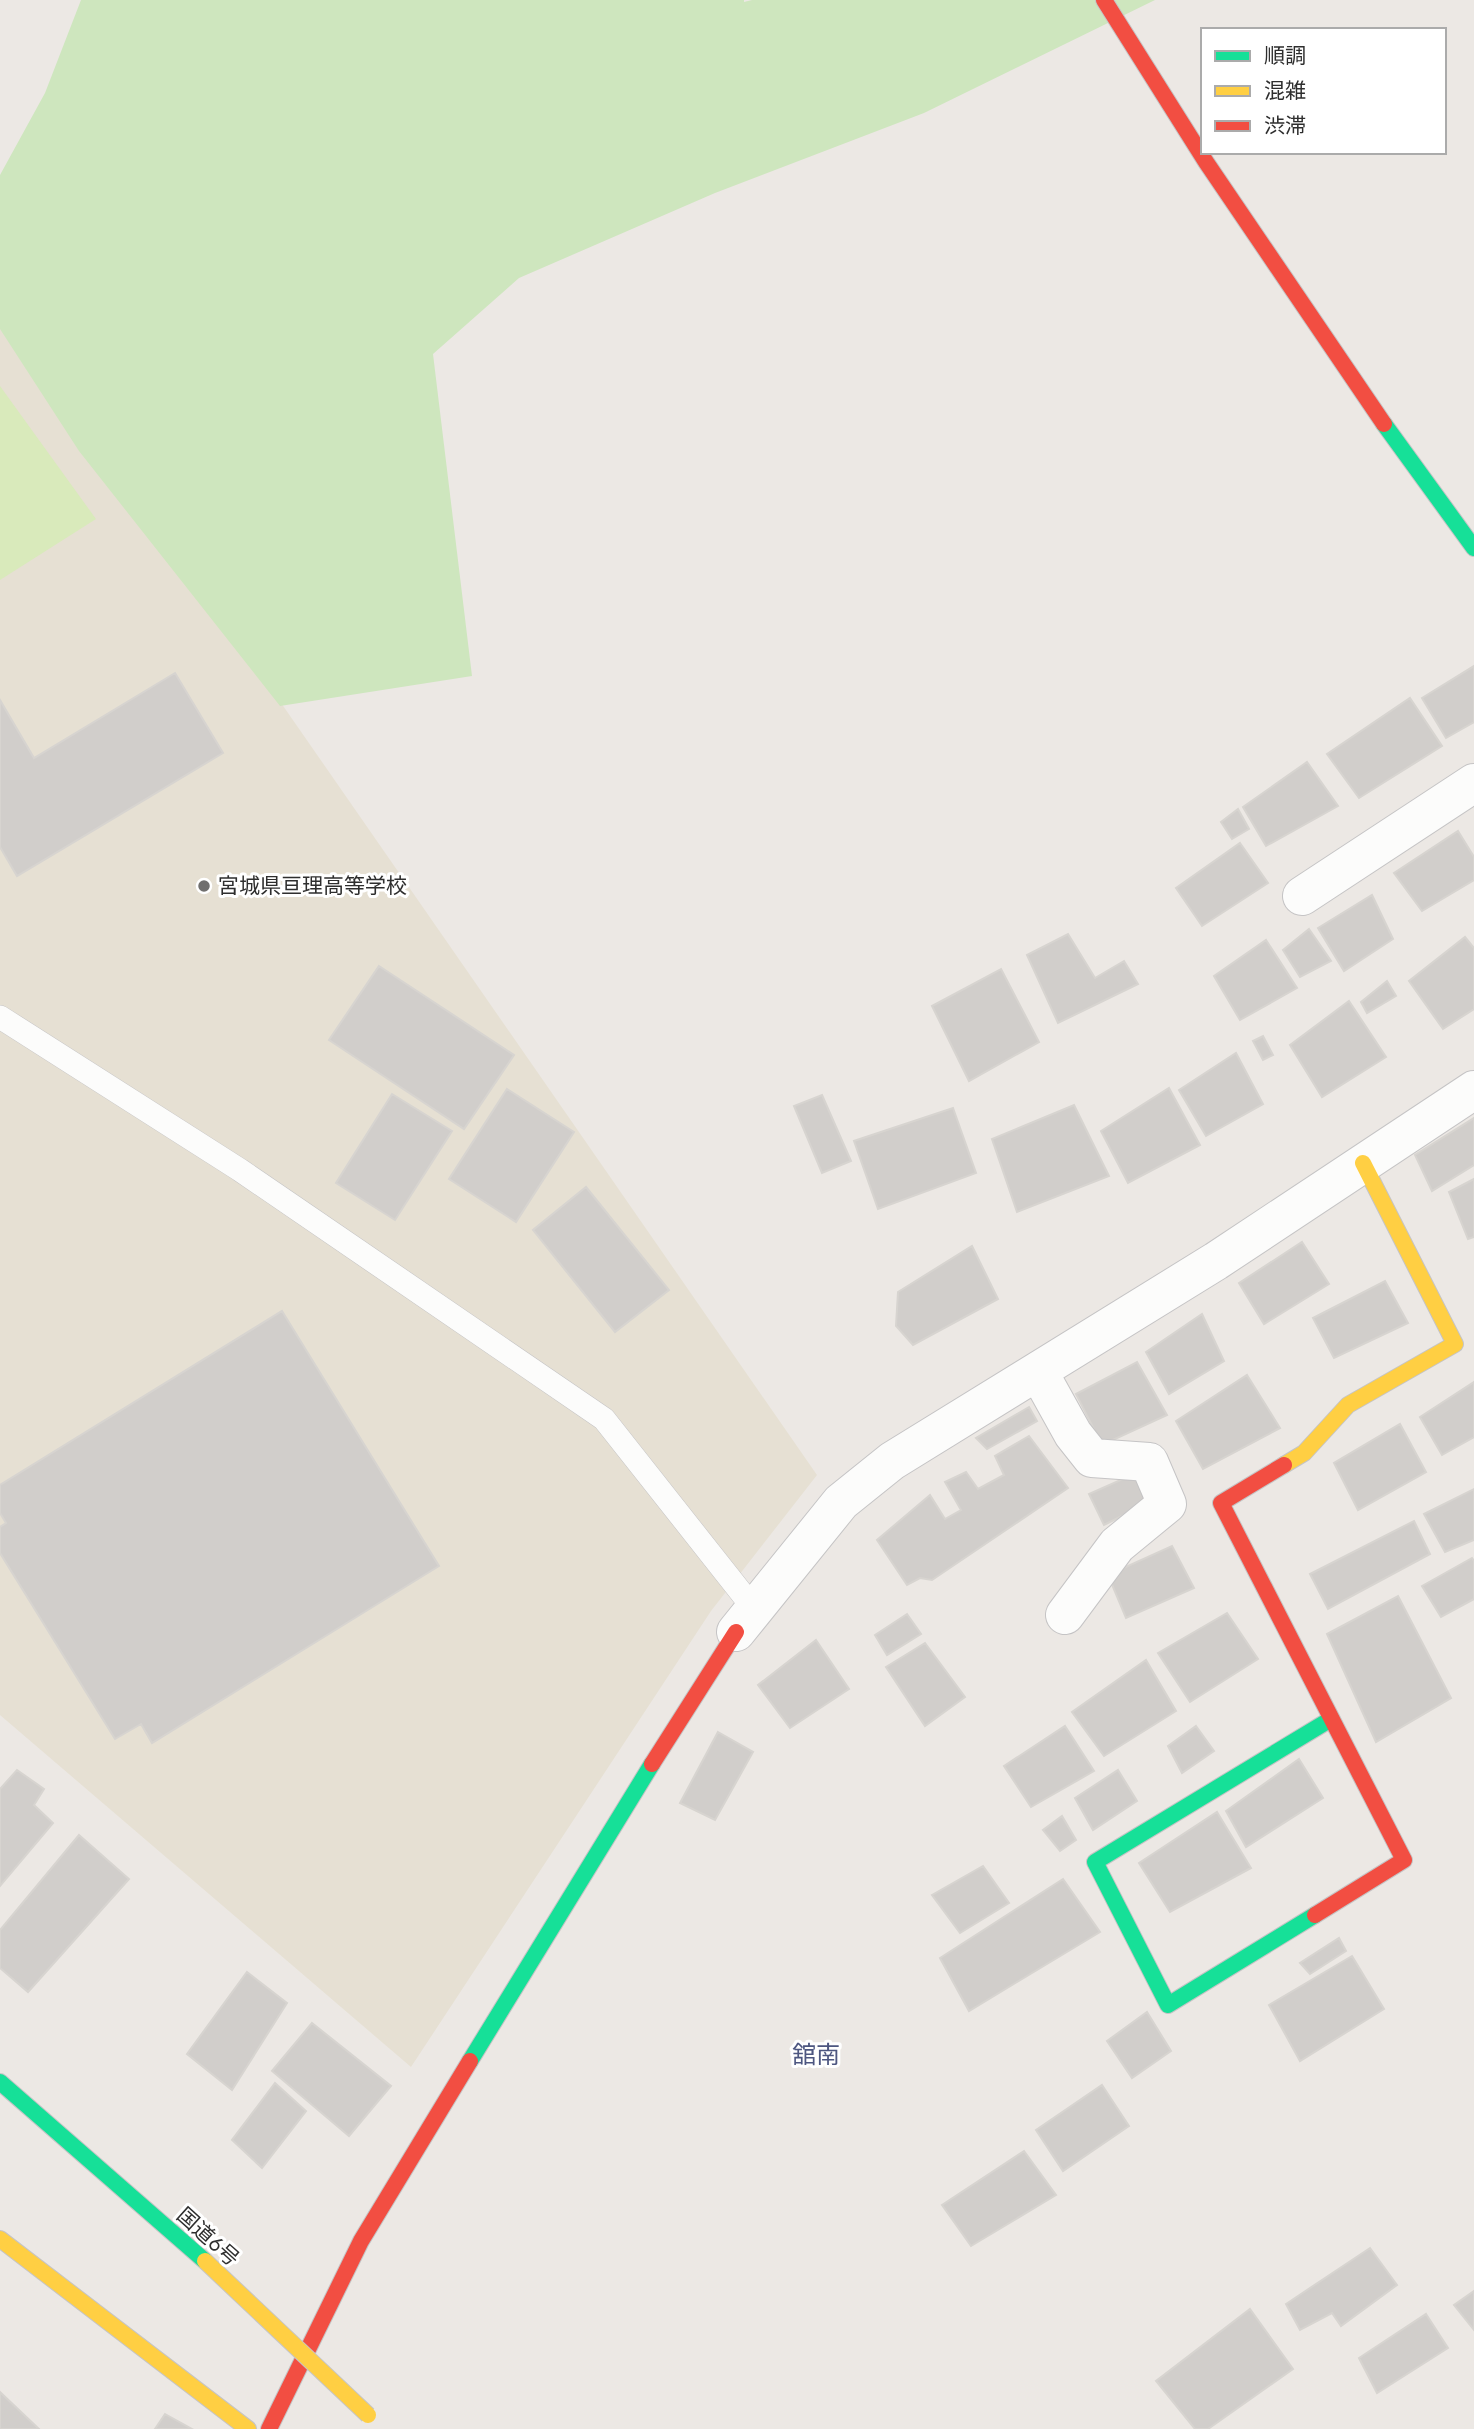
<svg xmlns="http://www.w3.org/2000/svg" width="1474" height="2429" viewBox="0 0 1474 2429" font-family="Jost,'Noto Sans JP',sans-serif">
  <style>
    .education { fill: #e6e0d3 }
    .green { fill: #cee6be }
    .pitch { fill: #d9eabb }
    .building { fill: #d1cecb; stroke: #d7d4d0; stroke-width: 2 }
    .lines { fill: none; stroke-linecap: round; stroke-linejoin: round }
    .lane-casing { stroke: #c5c4c5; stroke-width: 24 }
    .street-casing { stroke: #c5c4c5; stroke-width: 40 }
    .fast-casing { stroke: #c5c4c5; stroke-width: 18 }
    .slow-casing { stroke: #c5c4c5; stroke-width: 18 }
    .jam-casing { stroke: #c5c4c5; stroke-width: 18 }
    .lane { stroke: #fcfcfb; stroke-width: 23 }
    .street { stroke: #fcfcfb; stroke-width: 38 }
    .fast { stroke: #16e098; stroke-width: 16 }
    .slow { stroke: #ffcf43; stroke-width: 16 }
    .jam { stroke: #f24e42; stroke-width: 16 }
    .slow-bridge-casing { stroke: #c6c5c4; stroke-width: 18; stroke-linecap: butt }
    .slow-bridge { stroke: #ffcf43; stroke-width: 16 }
    .poi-dot { fill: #706f6e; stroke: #fff; stroke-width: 2.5 }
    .labels { text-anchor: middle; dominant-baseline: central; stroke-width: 6; stroke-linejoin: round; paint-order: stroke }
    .poi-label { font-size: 21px; fill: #2e2e2e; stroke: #fff; text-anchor: start }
    .street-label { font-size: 21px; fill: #2e2e2e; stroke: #fff }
    .quarter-label { font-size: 24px; fill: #4d5680; stroke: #fff }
  </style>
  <rect width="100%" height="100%" fill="#ece8e4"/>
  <path class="education" d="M0,298L817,1475L711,1611L411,2067L0,1715Z"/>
  <path class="green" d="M81,0H744V2L752,0H1155L924,113L715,193L519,278L433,354L472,676L280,706L79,451L0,329V175L45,93Z"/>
  <path class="pitch" d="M0,386L96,519L0,580Z"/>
  <path class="building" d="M1474,666V722L1446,738L1422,698Z
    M175,673L223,753L17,876L0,847V700L34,758Z
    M1410,698L1442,746L1359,798L1327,754Z
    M1307,762L1338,806L1266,846L1243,807Z
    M1238,809L1249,829L1232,839L1221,822Z
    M1458,831L1474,857V880L1422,911L1394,873Z
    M1240,843L1268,883L1202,926L1176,888Z
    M1372,895L1393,939L1344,971L1318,928Z
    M1309,929L1331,961L1300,977L1283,950Z
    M1068,934L1095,978L1124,961L1138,984L1058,1023L1027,955Z
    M1465,937L1474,948V1009L1443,1029L1409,981Z
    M1266,940L1297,988L1240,1020L1214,976Z
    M379,966L514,1055L464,1129L329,1040Z
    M1001,969L1039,1042L969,1081L932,1006Z
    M1387,981L1396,996L1367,1013L1361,1002Z
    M1349,1001L1386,1057L1322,1097L1290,1045Z
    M1263,1036L1273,1055L1263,1060L1253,1041Z
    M1236,1053L1263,1104L1206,1136L1179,1090Z
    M1169,1088L1200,1145L1128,1183L1101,1131Z
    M507,1089L574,1132L516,1222L449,1179Z
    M392,1094L452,1131L395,1220L336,1183Z
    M822,1095L851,1161L822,1173L794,1106Z
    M1074,1105L1109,1176L1017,1212L992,1139Z
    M953,1108L976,1173L878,1209L854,1141Z
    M1474,1118V1165L1432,1191L1415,1155Z
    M1474,1179V1237L1468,1239L1449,1192Z
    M586,1187L669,1290L615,1332L533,1230Z
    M1302,1242L1329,1284L1264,1324L1239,1283Z
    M972,1246L998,1299L913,1345L896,1326L898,1292Z
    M1385,1281L1408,1323L1334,1358L1313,1318Z
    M282,1311L439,1566L152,1743L141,1724L115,1739L0,1553V1527L6,1523L0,1513V1485Z
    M1202,1314L1224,1361L1169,1394L1146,1352Z
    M1137,1362L1167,1415L1102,1445L1076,1394Z
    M1247,1375L1280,1428L1203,1469L1176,1421Z
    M1474,1382V1437L1442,1455L1420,1417Z
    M1029,1407L1037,1421L987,1449L976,1438Z
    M1400,1424L1426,1472L1358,1510L1334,1463Z
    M1029,1436L1068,1488L932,1580L920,1578L907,1585L877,1540L930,1495L945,1519L961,1510L945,1482L966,1472L978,1489L1004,1475L995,1456Z
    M1134,1474L1148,1503L1104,1525L1089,1494Z
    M1474,1489V1540L1445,1552L1424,1514Z
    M1414,1521L1430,1554L1328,1609L1310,1574Z
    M1172,1546L1194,1588L1126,1618L1108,1575Z
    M1472,1558L1474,1561V1599L1441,1617L1422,1586Z
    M1398,1596L1451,1698L1376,1742L1327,1634Z
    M1227,1613L1258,1659L1190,1702L1158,1653Z
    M907,1614L921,1634L887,1655L875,1635Z
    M816,1640L849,1689L790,1728L758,1685Z
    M925,1643L965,1697L925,1726L886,1667Z
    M1146,1660L1176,1711L1104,1756L1072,1712Z
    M1065,1726L1094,1771L1031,1807L1004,1766Z
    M1196,1726L1214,1751L1182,1773L1168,1746Z
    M718,1732L753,1752L715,1820L680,1803Z
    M1299,1759L1323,1798L1246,1847L1226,1811Z
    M17,1770L44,1789L34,1805L53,1823L0,1886V1789Z
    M1118,1770L1137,1801L1093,1830L1075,1798Z
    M1217,1812L1251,1868L1170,1912L1139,1863Z
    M1062,1816L1076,1840L1060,1851L1043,1830Z
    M79,1835L129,1879L28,1992L0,1968V1930Z
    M983,1866L1009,1903L960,1933L932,1895Z
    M1063,1879L1100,1932L969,2011L940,1958Z
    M1339,1938L1346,1951L1310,1974L1300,1963Z
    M1352,1956L1384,2009L1300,2061L1269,2005Z
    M247,1972L287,2003L232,2090L187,2054Z
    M1147,2012L1171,2051L1132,2078L1107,2041Z
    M312,2023L391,2086L349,2136L272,2071Z
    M275,2083L306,2111L262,2168L232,2140Z
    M1102,2085L1129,2126L1063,2171L1036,2130Z
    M1024,2151L1056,2195L971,2246L942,2205Z
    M1370,2248L1397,2285L1341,2326L1332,2313L1300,2330L1286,2304Z
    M1474,2291V2330L1454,2305Z
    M1250,2309L1293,2369L1208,2429H1195L1156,2381Z
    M1426,2314L1448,2348L1377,2393L1359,2358Z
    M0,2392L39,2429H0Z
    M165,2414L192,2429H155Z"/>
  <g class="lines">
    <g class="lane-casing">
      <path id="lane" d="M0,1017L240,1170L604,1419L755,1610"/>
    </g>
    <g class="street-casing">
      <path id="street" d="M1302,896L1474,783
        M1038,1371L1073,1434L1092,1458L1149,1462L1167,1504L1117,1545L1065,1615
        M736,1632L841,1502L892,1461L1216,1261L1474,1090"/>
    </g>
    <g class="fast-casing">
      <path id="fast" d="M1384,424L1474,548
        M1315,1915L1168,2005L1095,1862L1331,1719
        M470,2061L652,1764
        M0,2082L205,2261"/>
    </g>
    <g class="slow-casing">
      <path id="slow" d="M1284,1465L1304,1453L1348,1405L1455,1344L1363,1163
        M0,2239L248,2429"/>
    </g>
    <g class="jam-casing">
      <path id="jam" d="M1104,0L1206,162L1384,424
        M1284,1465L1221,1503L1404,1860L1315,1915
        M652,1764L736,1632
        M269,2429L361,2241L470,2061"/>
    </g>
    <use href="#lane" class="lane"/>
    <use href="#street" class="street"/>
    <use href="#fast" class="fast"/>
    <use href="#slow" class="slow"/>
    <use href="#jam" class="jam"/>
    <g class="slow-bridge-casing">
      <path id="slow-bridge" d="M205,2261L368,2415"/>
    </g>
    <use href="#slow-bridge" class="slow-bridge"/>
  </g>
  <circle class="poi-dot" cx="204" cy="886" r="7"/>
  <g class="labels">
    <g class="poi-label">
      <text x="218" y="886">宮城県亘理高等学校</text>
    </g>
    <g class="street-label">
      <text transform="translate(208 2237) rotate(42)">国道6号</text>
    </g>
    <g class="quarter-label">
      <text x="816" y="2054">舘南</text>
    </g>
  </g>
  <rect x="1201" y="28" width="245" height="126" fill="#ffffff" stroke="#ababab" stroke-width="2"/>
  <rect x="1215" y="51" width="35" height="10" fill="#16e098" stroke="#ababab" stroke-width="2"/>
  <text x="1264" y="63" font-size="21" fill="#2e2e2e">順調</text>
  <rect x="1215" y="86" width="35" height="10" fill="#ffcf43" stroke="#ababab" stroke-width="2"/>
  <text x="1264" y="98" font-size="21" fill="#2e2e2e">混雑</text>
  <rect x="1215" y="121" width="35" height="10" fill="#f24e42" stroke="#ababab" stroke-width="2"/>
  <text x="1264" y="133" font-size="21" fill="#2e2e2e">渋滞</text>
</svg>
